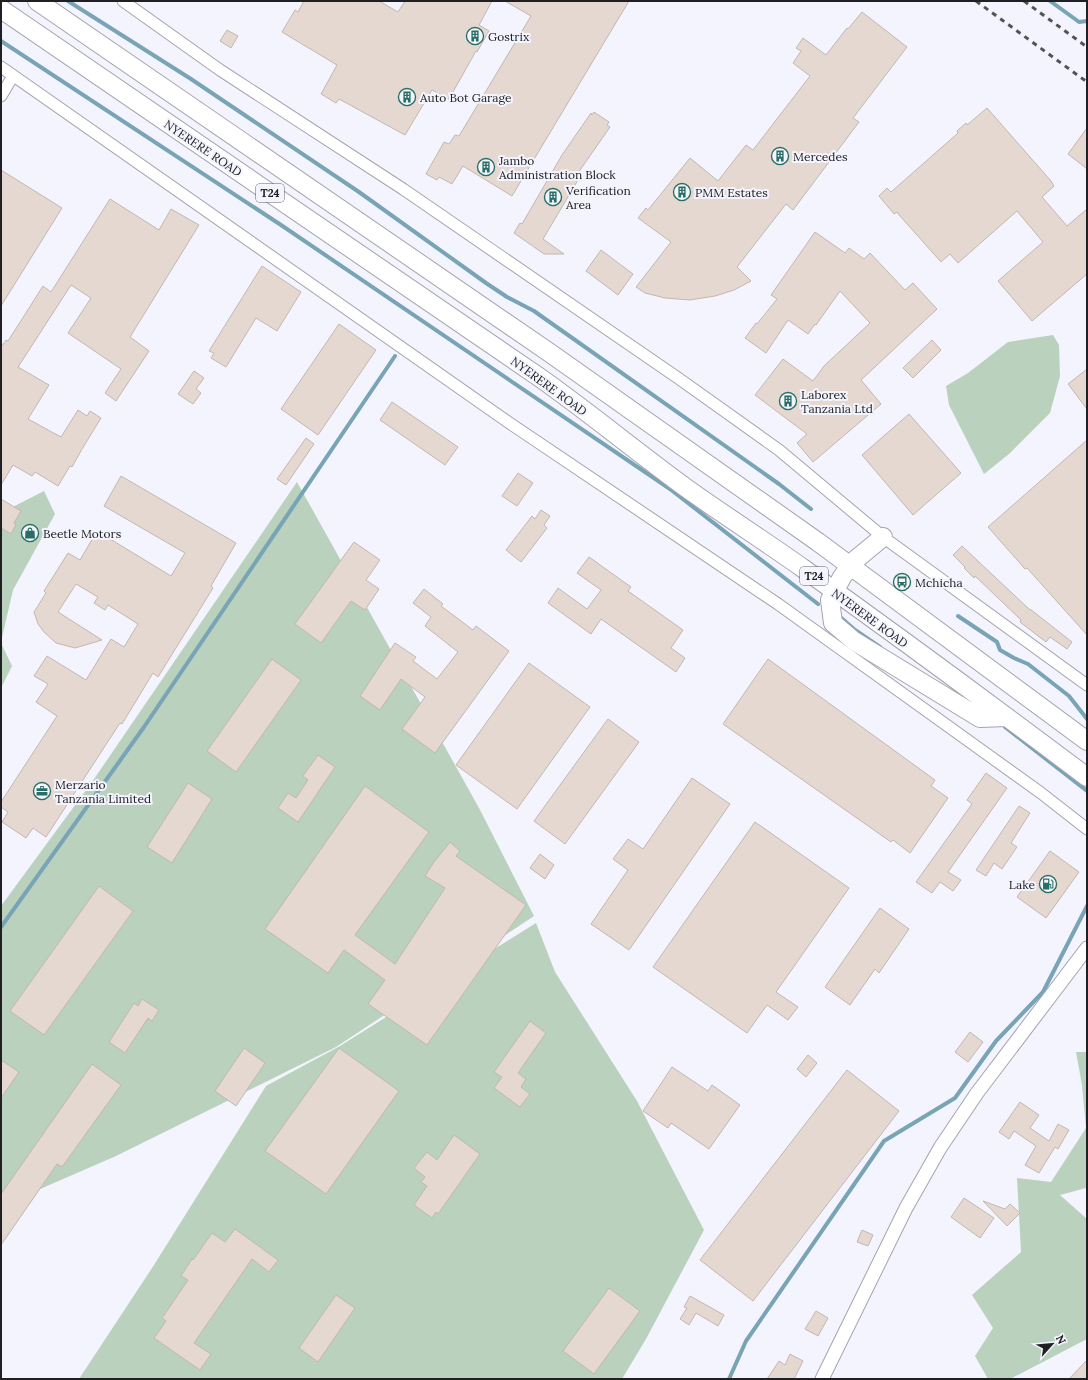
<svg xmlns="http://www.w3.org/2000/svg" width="1088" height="1380" viewBox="0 0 1088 1380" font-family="Lora,serif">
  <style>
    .green { fill: #b9d1bd }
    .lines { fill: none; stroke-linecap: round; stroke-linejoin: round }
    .stream { stroke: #78a4b6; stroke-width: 4 }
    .building { fill: #e4d8d1; stroke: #c2b7b0 }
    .minor-casing { stroke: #a4a3ae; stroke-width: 13 }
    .tertiary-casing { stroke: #a4a3ae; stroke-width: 15 }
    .trunk-casing { stroke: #a4a3ae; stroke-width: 20 }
    .minor { stroke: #fff; stroke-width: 11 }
    .tertiary { stroke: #fff; stroke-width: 13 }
    .trunk { stroke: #fff; stroke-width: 18 }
    .rail { stroke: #525257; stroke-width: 3; stroke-dasharray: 5 5; stroke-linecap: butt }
    .labels { text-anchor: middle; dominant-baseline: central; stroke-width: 4; stroke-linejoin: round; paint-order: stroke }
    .shield { fill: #f4f4fe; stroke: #606065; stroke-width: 1 }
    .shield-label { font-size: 11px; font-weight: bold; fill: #202024 }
    .poi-label { font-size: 12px; fill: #202024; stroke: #f4f4fe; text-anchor: start }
    .street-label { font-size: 12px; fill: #202024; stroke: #f4f4fe }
  </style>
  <rect width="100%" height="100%" fill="#f4f4fe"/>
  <path class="green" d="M1053,335L1059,345L1060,376L1050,413L1009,454L984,474L949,405L946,386L968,373L1008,342Z
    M297,482L479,808L534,916L336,1047L116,1156L1,1206V906L92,782Z
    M44,491L55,514L13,590L1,642V513Z
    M1,643L12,666L1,688Z
    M536,923L555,972L637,1101L704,1230L646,1339L622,1379H79L154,1265L266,1086L340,1046Z
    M1076,1052H1087V1186L1086,1188L1060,1195L1087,1219V1339L1010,1379H988L975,1356L993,1328L972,1295L1021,1252L1017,1178L1051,1182L1086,1128L1082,1085Z"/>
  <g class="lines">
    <path class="stream" d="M68,1L191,79L359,192L486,283L507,297L534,311L779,484L811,509
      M1050,1L1075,19L1079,22L1087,21
      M1,41L281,225L670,489L818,604
      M839,616L855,630L880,647
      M958,616L997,642L1000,650L1014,658L1028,664L1069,696L1087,719
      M1005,727L1087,791
      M1,927L144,727L395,356
      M729,1379L746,1341L884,1141L955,1098L996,1041L1043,992L1087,906"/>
  </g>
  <path class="building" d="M304,1H379L398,12L405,1H492L479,25L489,31L477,52L476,51L449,99L432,90L405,135L339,99L336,103L321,94L337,65L282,32L295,10L298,12Z
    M505,1H629L512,196L463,166L452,184L439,177L437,180L426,174L444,142L449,144L455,135L459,136L531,16Z
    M862,12L907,47L853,118L859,122L793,210L786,204L737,267L751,281L734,290L715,296L690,300L665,298L645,293L636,287L671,242L638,218L646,208L648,210L690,158L718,181L746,145L753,150L810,76L793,63L801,51L796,48L803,38L826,55L847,28L848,29Z
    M227,30L238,36L231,48L220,41Z
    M987,108L1051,181L1054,186L1042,197L1067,226L1087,209V274L1032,321L998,281L1043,242L1017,211L958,263L950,254L941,262L900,216L897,212L894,214L879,196L887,188L891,192L958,133L957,131L966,123L967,125Z
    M594,112L609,122L607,125L610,127L578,173L581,175L543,239L564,254H544L514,233L520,223L522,224L562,155L591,113L592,115Z
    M1087,128V169L1068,154Z
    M1,170L62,208L1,306Z
    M110,199L159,230L171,209L199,225L130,337L149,351L116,401L105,393L121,369L68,333L91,298L71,285L18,367L49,385L28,419L61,437L78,410L87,416L90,411L101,418L82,449L72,467L70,466L58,486L35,472L32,476L13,465L1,485V347L6,340L8,341L43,286L51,292Z
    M815,232L845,253L849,248L864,259L870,253L905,290L913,283L937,309L861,380L881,404L813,462L797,443L807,434L755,395L783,359L813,381L824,366L870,323L840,291L816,325L815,324L808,334L788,320L766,353L745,338L756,323L757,324L777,299L771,295Z
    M601,250L633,274L618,295L586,271Z
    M262,266L301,292L277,331L256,318L226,367L211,358L214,353L209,351Z
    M339,324L376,350L318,435L281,409Z
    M932,340L941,350L913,378L903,368Z
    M1087,369V409L1068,384Z
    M194,371L204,378L196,389L201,393L193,404L178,394Z
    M392,402L458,447L445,465L380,420Z
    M909,414L961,473L913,515L862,455Z
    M306,438L314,444L286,485L277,479Z
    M1087,440V635L1027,568L1025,569L988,527Z
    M518,473L533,483L517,506L502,496Z
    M121,476L236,543L211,586L213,588L158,677L153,673L122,724L120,723L46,837L33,828L26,838L2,822L8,812L1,807V802L57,716L36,702L48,684L34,676L47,656L86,680L111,639L124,647L138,624L108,605L105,610L94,603L98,597L76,584L58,612L102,640L75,648L56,643L44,632L38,624L34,612L46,593L44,591L68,553L80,560L97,531L171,576L185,553L104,506Z
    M1,499L21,511L14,523L16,524L11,534L1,528Z
    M541,510L550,516L544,525L547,528L521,562L506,550L532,516L535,519Z
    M354,542L380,560L366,580L379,589L365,610L351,601L321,643L295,624Z
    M962,546L1030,610V609L1072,642L1067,649L1050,637L1046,642L1020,622L1021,620L975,576L974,578L964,568L965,567L953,555Z
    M589,557L631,587L628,591L683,630L671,648L685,658L676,672L601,619L591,634L548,603L558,588L587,609L601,590L577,573Z
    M424,589L443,604L441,606L473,630L476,626L509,651L435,753L402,729L425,697L401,679L380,710L360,696L395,643L416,657L413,661L437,679L458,652L425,626L431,617L413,603Z
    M272,659L301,680L236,772L207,751Z
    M768,659L935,780L931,786L948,798L910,853L893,840L891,842L723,724Z
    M529,663L590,707L517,809L456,765Z
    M608,719L639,742L565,844L534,821Z
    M318,755L335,767L298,822L278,808L288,793L296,798L308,780L303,776Z
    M986,773L1007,788L948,872L961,880L953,891L940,882L932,893L916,882L972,804L967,800Z
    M692,778L730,804L629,950L591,924L628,870L613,859L628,839L643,849Z
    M188,783L212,799L172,863L147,847Z
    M365,786L429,832L355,935L395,964L445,888L425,876L434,862L450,842L460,851L456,856L526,905L427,1045L368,1004L385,980L344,950L328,973L265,929Z
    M1019,806L1030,813L1011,843L1017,847L1002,869L994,863L986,876L976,870Z
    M755,822L849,888L776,992L798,1007L788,1020L767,1005L747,1033L653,967Z
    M1050,851L1079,872L1046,918L1017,897Z
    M540,854L554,865L545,879L530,868Z
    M99,886L133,911L44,1035L10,1011Z
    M880,908L909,929L879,973L875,969L850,1005L825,987Z
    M142,999L159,1010L152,1021L148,1018L125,1053L109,1042L134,1003L138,1006Z
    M530,1021L546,1033L518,1073L526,1079L521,1087L530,1094L520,1107L494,1088L502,1077L494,1072Z
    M970,1032L983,1042L968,1062L955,1052Z
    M244,1048L265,1063L236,1106L215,1091Z
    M339,1048L399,1091L326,1194L265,1151Z
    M808,1055L817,1063L806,1077L797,1069Z
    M1,1060L19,1072L1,1098Z
    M92,1064L121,1085L62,1167L57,1164L1,1245V1194Z
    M672,1067L708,1091L712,1085L740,1105L709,1149L671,1123L668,1128L643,1111Z
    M847,1070L899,1111L753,1301L700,1260Z
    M1020,1102L1039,1115L1030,1128L1049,1141L1058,1124L1069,1130L1058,1149L1055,1147L1039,1173L1025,1165L1036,1146L1014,1131L1009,1139L999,1132Z
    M454,1135L480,1154L438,1214L436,1212L432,1218L414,1205L427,1186L421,1182L425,1177L414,1168L427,1152L437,1160Z
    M964,1198L994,1218L980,1238L951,1217Z
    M983,1201L1005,1209L1010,1204L1020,1213L1007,1226Z
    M235,1229L278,1260L269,1272L252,1259L194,1343L211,1354L200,1370L154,1338L166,1321L162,1318L188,1280L181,1276L192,1259L193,1260L212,1233L225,1242Z
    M862,1230L873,1235L868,1246L857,1242Z
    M609,1288L640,1311L594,1374L563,1351Z
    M336,1295L355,1308L318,1362L299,1348Z
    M690,1296L724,1315L718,1326L696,1313L689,1325L680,1319L687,1308L684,1307Z
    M816,1311L828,1318L818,1336L805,1329Z
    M790,1354L803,1361L794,1379H767L779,1361L785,1365Z
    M1087,1360V1379H1069Z"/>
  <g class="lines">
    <g class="minor-casing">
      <path id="minor" d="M123,1L220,70L403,189L678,378L779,450L883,537L1087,685
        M1,67L508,422L778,604L1041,793L1087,829
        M1,96L13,76"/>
    </g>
    <g class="tertiary-casing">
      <path id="tertiary" d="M822,1379L906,1208L940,1148L977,1093L1087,948"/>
    </g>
    <g class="trunk-casing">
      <path id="trunk" d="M37,1L550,353L818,542L1087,741
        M1,9L539,377C590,413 638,453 689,490C727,517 766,542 804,569C899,637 994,707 1087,777
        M883,537L854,561L842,577L830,600L833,623L854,641L980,718L1007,717"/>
    </g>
    <use href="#minor" class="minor"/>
    <use href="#tertiary" class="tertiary"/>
    <use href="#trunk" class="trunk"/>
    <path class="rail" d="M976,1L1087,82
      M1024,1L1087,47"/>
  </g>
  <defs>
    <g id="building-ring" transform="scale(0.9)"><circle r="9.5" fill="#f4f4fe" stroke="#286e62" stroke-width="1.5"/><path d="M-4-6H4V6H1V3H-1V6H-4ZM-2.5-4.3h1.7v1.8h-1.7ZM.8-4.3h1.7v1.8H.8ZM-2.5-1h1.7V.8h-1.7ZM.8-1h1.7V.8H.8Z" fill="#286e62"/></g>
    <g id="shop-ring" transform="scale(0.9)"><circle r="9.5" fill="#f4f4fe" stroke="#286e62" stroke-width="1.5"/><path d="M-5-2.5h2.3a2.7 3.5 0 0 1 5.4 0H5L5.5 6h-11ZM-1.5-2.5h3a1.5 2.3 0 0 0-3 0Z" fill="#286e62"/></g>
    <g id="bus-ring" transform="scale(0.9)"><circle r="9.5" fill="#f4f4fe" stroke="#286e62" stroke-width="1.5"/><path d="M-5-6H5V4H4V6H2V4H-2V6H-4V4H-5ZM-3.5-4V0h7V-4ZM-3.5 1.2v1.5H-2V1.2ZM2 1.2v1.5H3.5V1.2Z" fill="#286e62"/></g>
    <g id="office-ring" transform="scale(0.9)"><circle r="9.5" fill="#f4f4fe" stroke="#286e62" stroke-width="1.5"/><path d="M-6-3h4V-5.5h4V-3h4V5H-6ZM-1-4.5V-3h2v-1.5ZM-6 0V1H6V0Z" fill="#286e62"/></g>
    <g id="fuel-ring" transform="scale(0.9)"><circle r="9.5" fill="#f4f4fe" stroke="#286e62" stroke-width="1.5"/><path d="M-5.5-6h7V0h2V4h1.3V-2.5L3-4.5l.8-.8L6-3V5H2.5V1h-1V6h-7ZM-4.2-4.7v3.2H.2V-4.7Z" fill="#286e62"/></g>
  </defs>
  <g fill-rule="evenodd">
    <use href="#building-ring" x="475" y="36"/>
    <use href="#building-ring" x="407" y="97"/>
    <use href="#building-ring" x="780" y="156"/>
    <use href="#building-ring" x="486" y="167"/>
    <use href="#building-ring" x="682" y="192"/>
    <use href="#building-ring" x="553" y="197"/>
    <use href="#building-ring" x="788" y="401"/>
    <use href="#shop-ring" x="30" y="533"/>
    <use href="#bus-ring" x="902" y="582"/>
    <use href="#office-ring" x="42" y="791"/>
    <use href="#fuel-ring" x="1048" y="884"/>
  </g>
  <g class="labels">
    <g class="shield">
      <rect x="256" y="184" width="28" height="18" rx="3"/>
      <rect x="800" y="567" width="28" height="18" rx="3"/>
    </g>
    <g class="shield-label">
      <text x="270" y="193">T24</text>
      <text x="814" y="576">T24</text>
    </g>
    <g class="poi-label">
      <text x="488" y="36">Gostrix</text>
      <text x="420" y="97">Auto Bot Garage</text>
      <text x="793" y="156">Mercedes</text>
      <text x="499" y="160">Jambo<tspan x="499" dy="14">Administration Block</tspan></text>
      <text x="566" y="190">Verification<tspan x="566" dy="14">Area</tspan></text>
      <text x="695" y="192">PMM Estates</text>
      <text x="801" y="394">Laborex<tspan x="801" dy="14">Tanzania Ltd</tspan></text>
      <text x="43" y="533">Beetle Motors</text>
      <text x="915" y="582">Mchicha</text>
      <text x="55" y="784">Merzario<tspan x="55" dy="14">Tanzania Limited</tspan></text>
      <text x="1035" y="884" text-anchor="end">Lake</text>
    </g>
    <g class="street-label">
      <text transform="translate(203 148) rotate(34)">NYERERE ROAD</text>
      <text transform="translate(549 386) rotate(36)">NYERERE ROAD</text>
      <text transform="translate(870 618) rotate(36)">NYERERE ROAD</text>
    </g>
  </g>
  <rect width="1088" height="1380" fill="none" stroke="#202024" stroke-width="4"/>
  <g transform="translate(1052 1344) rotate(63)" stroke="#f4f4fe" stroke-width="3" paint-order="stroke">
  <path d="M0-3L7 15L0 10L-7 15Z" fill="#202024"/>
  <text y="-6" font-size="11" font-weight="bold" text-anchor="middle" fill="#202024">N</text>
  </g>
</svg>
